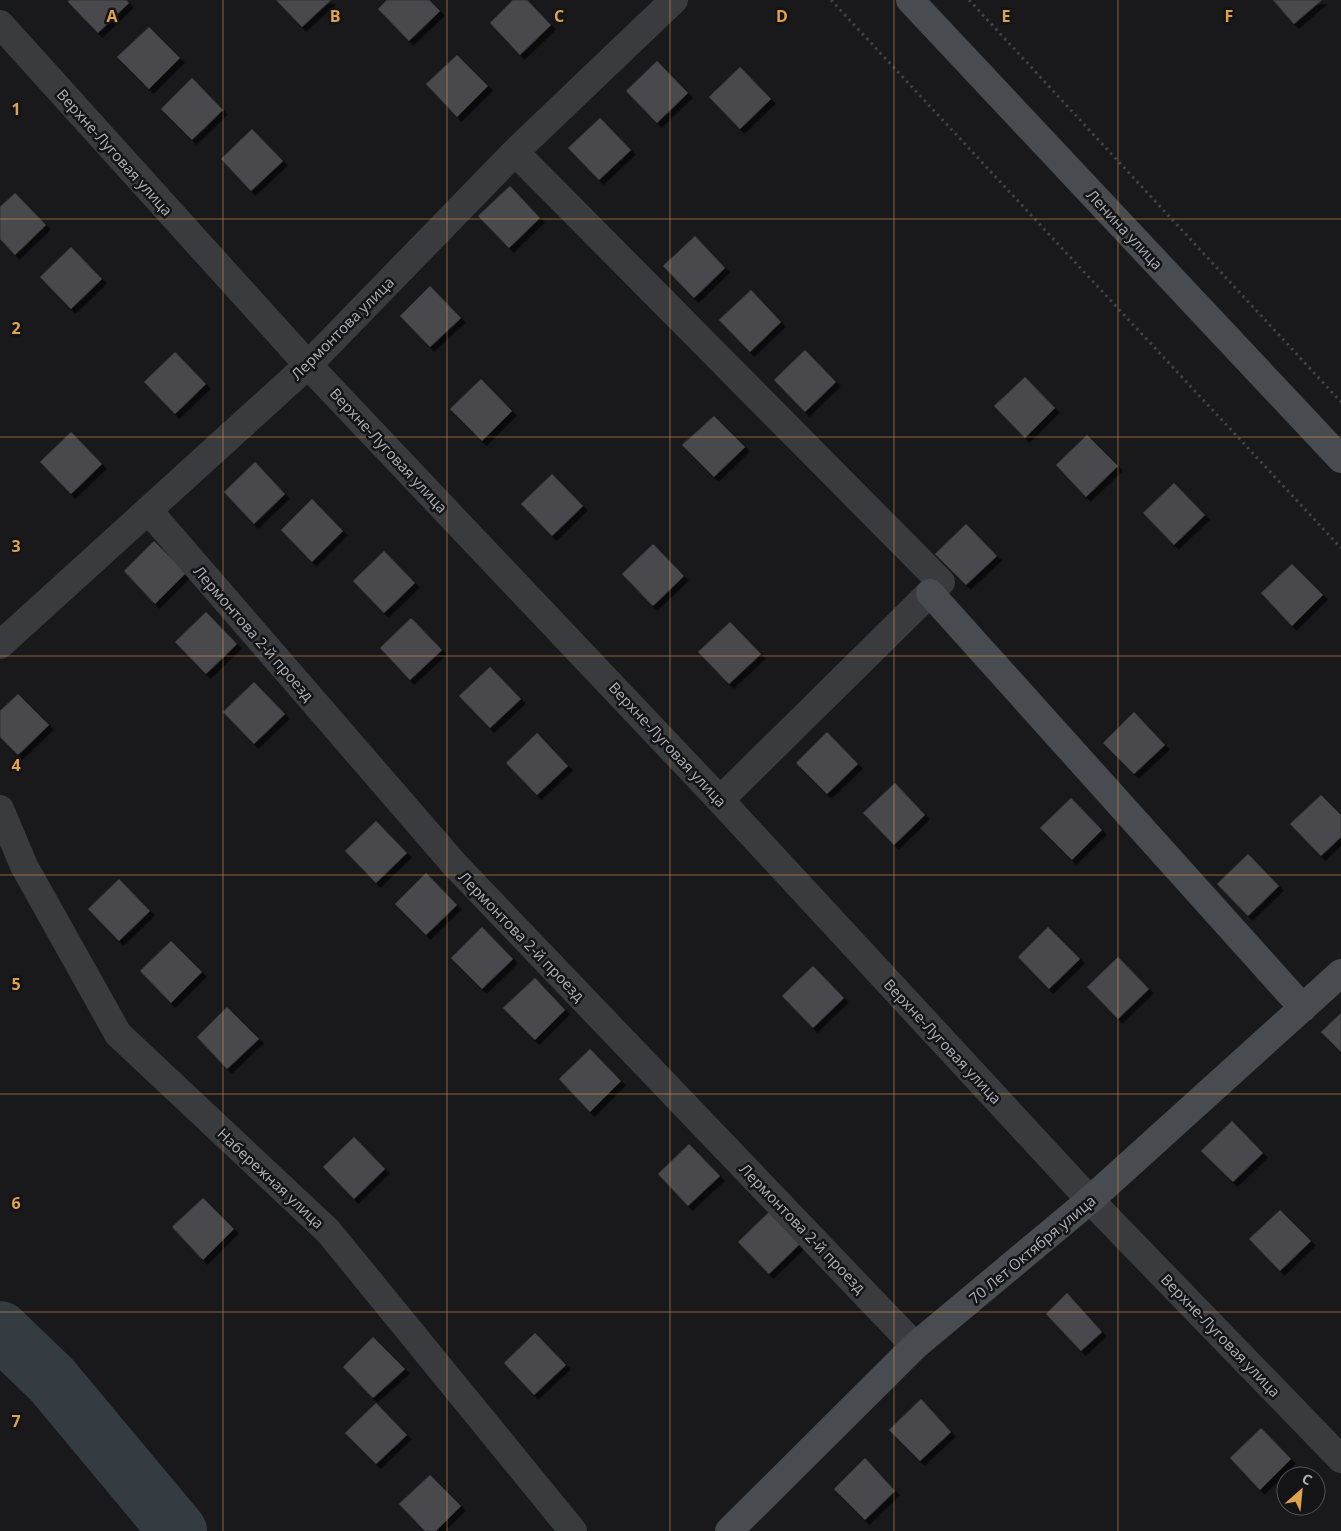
<svg xmlns="http://www.w3.org/2000/svg" width="1341" height="1531" viewBox="0 0 1341 1531" font-family="'Open Sans',sans-serif">
  <style>
    .lines { fill: none; stroke-linecap: round; stroke-linejoin: round }
    .river { stroke: #343c42; stroke-width: 58 }
    .building { fill: #48494d; stroke: #333336; filter: url(#shadow) }
    .path { stroke: #404246; stroke-width: 3; stroke-dasharray: 2.5 4; stroke-linecap: butt }
    .street { stroke: #3a3b3f; stroke-width: 28 }
    .secondary { stroke: #484b4f; stroke-width: 28 }
    .grid { fill: none; stroke: #dfa34d; stroke-width: 1; stroke-opacity: 0.55 }
    .labels { text-anchor: middle; dominant-baseline: central; stroke-width: 5; stroke-linejoin: round; paint-order: stroke }
    .street-label { font-size: 15px; fill: #adb1b9; stroke: #141416 }
    .grid-label { font-size: 16px; text-anchor: middle; font-weight: bold; fill: #dfa34d; stroke: #141416; stroke-width: 5; stroke-linejoin: round; paint-order: stroke }
  </style>
  <defs>
    <filter id="shadow"><feDropShadow dx="4.5" dy="4.5" stdDeviation="0" flood-color="#0009"/></filter>
  </defs>
  <rect width="100%" height="100%" fill="#19191b"/>
  <g class="lines">
    <path class="river" d="M0,1330L52,1380L178,1531"/>
  </g>
  <path class="building" d="M69,0H126L129,3L98,33L68,2Z
    M276,0H331L302,27Z
    M387,0H429L440,11L409,41L378,9Z
    M513,0H527L551,25L520,55L490,23Z
    M1273,0H1322L1294,24Z
    M149,27L180,58L149,89L117,57Z
    M457,55L488,86L457,117L426,84Z
    M657,61L688,93L657,123L626,91Z
    M740,67L771,99L740,129L709,97Z
    M192,78L223,110L192,140L161,109Z
    M600,118L631,150L599,180L568,148Z
    M252,129L283,161L251,191L221,159Z
    M510,186L540,218L509,248L478,216Z
    M15,193L46,225L15,255L0,239V207Z
    M695,236L725,268L694,298L663,266Z
    M71,247L102,279L71,309L40,277Z
    M430,286L461,318L430,347L400,316Z
    M751,290L781,322L750,352L719,320Z
    M805,350L836,382L805,412L774,380Z
    M175,352L206,384L175,414L144,382Z
    M1025,377L1055,408L1025,438L994,406Z
    M481,379L512,411L482,441L450,409Z
    M714,416L745,447L714,477L682,445Z
    M71,432L102,464L71,494L40,462Z
    M1087,435L1118,466L1086,497L1056,465Z
    M255,462L285,494L254,524L224,492Z
    M552,474L583,506L552,536L521,504Z
    M1174,483L1205,515L1174,545L1143,513Z
    M312,499L343,531L312,562L281,530Z
    M966,524L997,556L966,585L935,554Z
    M154,541L186,573L155,604L124,571Z
    M653,544L684,576L653,606L622,574Z
    M384,551L415,583L384,613L353,581Z
    M1292,564L1323,595L1292,626L1261,593Z
    M206,612L237,644L206,674L175,642Z
    M411,618L442,650L410,680L380,648Z
    M730,622L761,654L729,684L698,652Z
    M490,667L521,699L490,728L459,696Z
    M254,682L285,714L254,744L223,712Z
    M18,694L49,725L18,755L0,737V711Z
    M1134,712L1165,745L1134,774L1103,743Z
    M827,732L858,764L827,794L796,763Z
    M537,733L568,766L537,795L506,763Z
    M895,783L925,815L894,845L863,813Z
    M1321,795L1341,815V837L1321,856L1290,824Z
    M1071,798L1102,830L1072,860L1040,828Z
    M376,821L407,853L376,883L345,851Z
    M1248,854L1279,886L1248,916L1217,884Z
    M426,873L457,905L426,935L395,904Z
    M119,879L150,911L119,941L88,909Z
    M482,927L513,959L482,989L451,958Z
    M1048,927L1080,959L1049,989L1018,957Z
    M171,941L202,972L171,1003L140,971Z
    M1118,957L1149,989L1118,1019L1087,987Z
    M813,966L844,998L813,1028L782,996Z
    M535,978L565,1010L535,1040L503,1008Z
    M227,1007L259,1039L227,1069L197,1037Z
    M1341,1013V1052L1321,1032Z
    M590,1049L621,1081L590,1112L559,1079Z
    M1232,1121L1263,1153L1233,1182L1201,1151Z
    M354,1137L385,1169L354,1199L323,1167Z
    M689,1144L720,1176L688,1206L658,1174Z
    M203,1198L234,1229L203,1260L172,1227Z
    M1280,1210L1311,1241L1280,1271L1249,1239Z
    M769,1212L800,1244L769,1274L738,1242Z
    M1067,1293L1102,1332L1081,1351L1046,1314Z
    M535,1333L566,1365L534,1395L504,1363Z
    M373,1337L405,1369L373,1398L343,1367Z
    M921,1399L951,1432L920,1461L889,1430Z
    M376,1403L407,1435L376,1464L345,1433Z
    M1261,1428L1291,1459L1260,1490L1230,1458Z
    M865,1458L895,1491L865,1520L834,1489Z
    M430,1475L461,1506L436,1531H425L399,1504Z"/>
  <g class="lines">
    <path class="path" d="M831,0L1341,548
      M969,0L1341,402"/>
    <path class="street" d="M0,24L308,365L720,800L1090,1200L1341,1459
      M515,152L941,582L720,800
      M148,510L455,865L915,1346
      M0,645L308,365L515,152L674,0
      M0,809L24,866L118,1034L328,1231L573,1531"/>
    <path class="secondary" d="M910,0L1341,459
      M930,593L1303,1008
      M729,1531L915,1346L1090,1200L1341,973"/>
  </g>
  <path class="grid" d="M223,0V1531M447,0V1531M670,0V1531M894,0V1531M1118,0V1531M0,219H1341M0,437H1341M0,656H1341M0,875H1341M0,1094H1341M0,1312H1341"/>
  <g class="labels">
    <g class="street-label">
      <text transform="translate(115 152) rotate(48)">Верхне-Луговая улица</text>
      <text transform="translate(1125 229) rotate(47)">Ленина улица</text>
      <text transform="translate(342 328) rotate(-45)">Лермонтова улица</text>
      <text transform="translate(389 450) rotate(47)">Верхне-Луговая улица</text>
      <text transform="translate(254 633) rotate(49)">Лермонтова 2-й проезд</text>
      <text transform="translate(668 744) rotate(47)">Верхне-Луговая улица</text>
      <text transform="translate(522 936) rotate(46)">Лермонтова 2-й проезд</text>
      <text transform="translate(943 1041) rotate(47)">Верхне-Луговая улица</text>
      <text transform="translate(271 1178) rotate(43)">Набережная улица</text>
      <text transform="translate(803 1228) rotate(46)">Лермонтова 2-й проезд</text>
      <text transform="translate(1032 1249) rotate(-40)">70 Лет Октября улица</text>
      <text transform="translate(1221 1335) rotate(46)">Верхне-Луговая улица</text>
    </g>
  </g>
  <g class="grid-label">
    <text x="112" y="22">A</text>
    <text x="335" y="22">B</text>
    <text x="559" y="22">C</text>
    <text x="782" y="22">D</text>
    <text x="1006" y="22">E</text>
    <text x="1229" y="22">F</text>
    <text x="16" y="115">1</text>
    <text x="16" y="334">2</text>
    <text x="16" y="552">3</text>
    <text x="16" y="771">4</text>
    <text x="16" y="990">5</text>
    <text x="16" y="1209">6</text>
    <text x="16" y="1427">7</text>
  </g>
  <g transform="translate(1301 1491) rotate(27)"><circle r="24" fill="#141416" stroke="#515357"/>
  <path d="M0-4L9 19L0 12L-9 19Z" fill="#dfa34d"/>
  <text y="-8" font-size="14" font-weight="bold" text-anchor="middle" fill="#adb1b9">С</text>
  </g>
</svg>
